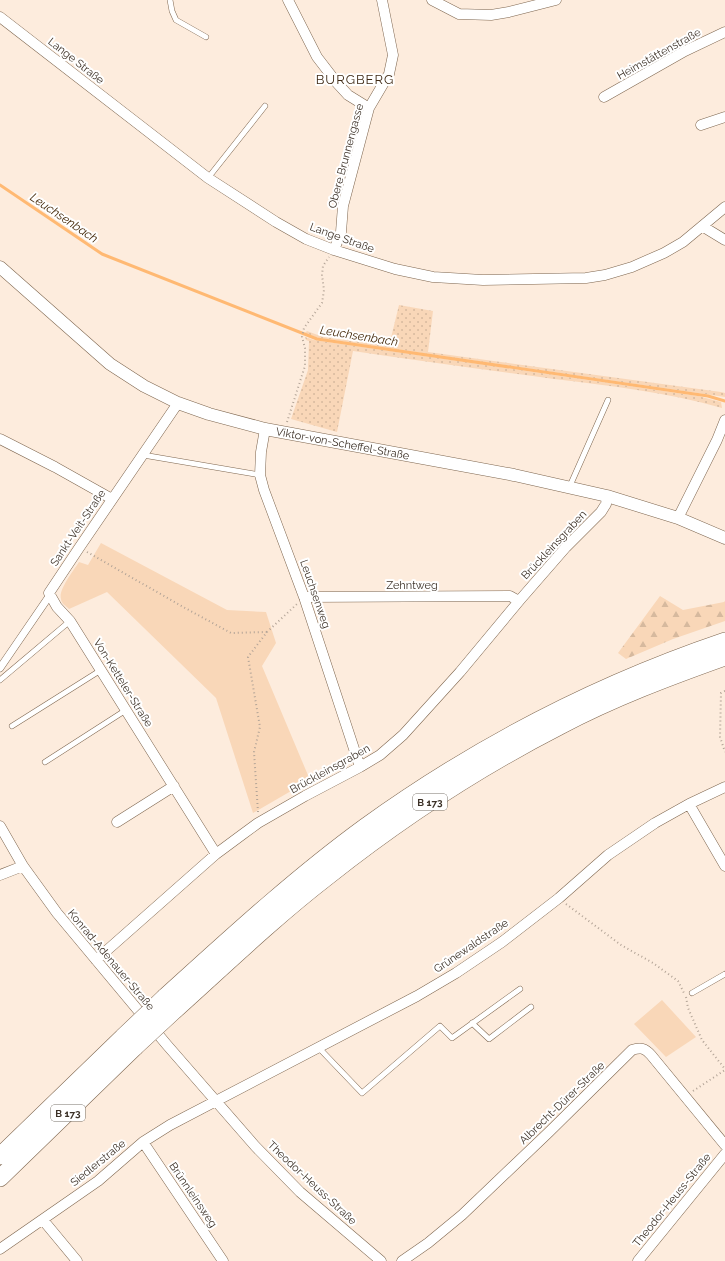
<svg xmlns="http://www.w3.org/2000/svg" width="725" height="1261" viewBox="0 0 725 1261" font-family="Raleway,sans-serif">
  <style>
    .grass { fill: url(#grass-dots) }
    .forest { fill: url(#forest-firs) }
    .green { fill: #f9d7b8 }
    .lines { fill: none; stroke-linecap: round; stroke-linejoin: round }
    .stream { stroke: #ffb973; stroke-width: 3 }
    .service-casing { stroke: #7e664f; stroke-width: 6 }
    .pedestrian-casing { stroke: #7e664f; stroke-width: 8 }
    .minor-casing { stroke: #7e664f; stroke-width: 11 }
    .tertiary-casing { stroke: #7e664f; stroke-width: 13 }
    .trunk-casing { stroke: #7e664f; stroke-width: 18 }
    .path { stroke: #b3a497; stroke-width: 2; stroke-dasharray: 1 3; stroke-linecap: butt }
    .service { stroke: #fff; stroke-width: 5 }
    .pedestrian { stroke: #fff; stroke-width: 7 }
    .minor { stroke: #fff; stroke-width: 10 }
    .tertiary { stroke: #fff; stroke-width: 12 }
    .trunk { stroke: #fff; stroke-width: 17 }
    .trunk-bridge-casing { stroke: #7e664f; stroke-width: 18; stroke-linecap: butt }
    .trunk-bridge { stroke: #fff; stroke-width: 17 }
    .labels { text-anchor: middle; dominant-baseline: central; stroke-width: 4; stroke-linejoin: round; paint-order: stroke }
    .shield { fill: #fff; stroke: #777068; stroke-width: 1 }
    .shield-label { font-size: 10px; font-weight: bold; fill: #3d3228 }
    .street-label { font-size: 11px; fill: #3d3228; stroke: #fff }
    .water-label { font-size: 12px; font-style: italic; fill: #44290a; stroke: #fff }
    .quarter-label { font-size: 13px; letter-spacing: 1px; fill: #3f2a15; stroke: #fff }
  </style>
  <defs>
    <pattern id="grass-dots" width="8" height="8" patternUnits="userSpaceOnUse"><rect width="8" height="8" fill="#f9d7b8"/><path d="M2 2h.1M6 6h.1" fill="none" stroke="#d6b99e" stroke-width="1.8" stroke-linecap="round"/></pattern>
    <pattern id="forest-firs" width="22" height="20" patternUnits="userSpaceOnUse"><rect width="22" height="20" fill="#f9d7b8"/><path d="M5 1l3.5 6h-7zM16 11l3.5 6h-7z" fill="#d6b99e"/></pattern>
  </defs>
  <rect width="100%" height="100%" fill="#fdecdd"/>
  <path class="grass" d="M399,305L433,311L428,352L721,392L725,393V397L318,338L305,333L307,331L323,337L389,346Z
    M305,337L314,340L698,396L721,402L722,408C667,392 611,386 554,379C487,370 420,361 353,351L337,432L291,419L308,370L309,341L306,340Z"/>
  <path class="forest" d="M660,596L683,610L724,602L725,601V621L673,639L626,659L618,653Z"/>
  <path class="green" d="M101,543L227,610L266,612L276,643L262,666L310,780L253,813L216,698L107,592L69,609C66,606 61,603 61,599C58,590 74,570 79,562L88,565Z
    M662,1000L696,1037L666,1057L634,1024Z"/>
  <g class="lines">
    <path class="stream" d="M0,185L102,254L317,339L708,396L725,401"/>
    <g class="service-casing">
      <path id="service" d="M170,0L172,11L176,20L206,37
        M208,178L265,106
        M143,455L260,475
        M569,488L608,400
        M0,680L70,621
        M12,726L101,670
        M45,762L126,710
        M692,993L725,974
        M472,1023L489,1039L531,1007
        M318,1047L362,1093L440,1026L452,1038L520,989"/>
    </g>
    <g class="pedestrian-casing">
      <path id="pedestrian" d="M0,668L50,595"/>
    </g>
    <g class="minor-casing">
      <path id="minor" d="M288,0L317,57L337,83L348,95L369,108
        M432,0L459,14L491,15L509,12L556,0
        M0,17L208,178L276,222L306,239L334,250L395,269L433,277L483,280L586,278L605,275L632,267L664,253L683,242L725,207
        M604,97L685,51L725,32
        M701,125L725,117
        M702,226L725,240
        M334,250L341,232L343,206L369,108L389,74L393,55L382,0
        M178,403L79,548L49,593L57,607L70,621L216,854
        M265,429L261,452L260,475L264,490L304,597L360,767
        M0,439L55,467L112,499
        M678,518L717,440L725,420
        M304,597L510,596L519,601
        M689,804L725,866
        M117,822L174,786
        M0,826L23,866L57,913L167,1045L255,1146L300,1192L381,1261
        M0,875L23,866
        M96,960L216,854L243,834L258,823L305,796L360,767L380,755L403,735L460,672L519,601L566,547L601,512L606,504L607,496
        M143,1142L223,1261
        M43,1220L77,1261
        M0,1249L98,1181L143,1142L170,1125L417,996L456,973L502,942L559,898L608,855L655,823L689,804L725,787
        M402,1261L428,1243L462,1215L549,1132L632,1050C640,1047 645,1048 651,1055L725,1145
        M638,1261L725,1154"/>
    </g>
    <g class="tertiary-casing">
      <g id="tertiary">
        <path id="s1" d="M0,267L110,364L144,386L178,403L209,414L265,429L514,475L607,496L678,518L725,538"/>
      </g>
    </g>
    <g class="trunk-casing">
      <path id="trunk" d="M165,997C229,939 295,878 365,827C476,747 595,685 725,641
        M175,1010C225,965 274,918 327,877C400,819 478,768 560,726C613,698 669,677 725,657
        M0,1156L124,1036
        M0,1178L135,1047"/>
    </g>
    <path class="path" d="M287,422L305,366V348L302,337L304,328L322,303L324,290L322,275L323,266L329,257
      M87,552L185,608L231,633L267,632
      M725,691L721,693L720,737L725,752
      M258,812L254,752L260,727L248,657L267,632L297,604
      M566,904L621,945L653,963L678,981L684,993
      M686,997L688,1008L702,1040L725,1069
      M693,1091L725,1070"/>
    <use href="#service" class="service"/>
    <use href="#pedestrian" class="pedestrian"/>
    <use href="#minor" class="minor"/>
    <use href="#tertiary" class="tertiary"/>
    <use href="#trunk" class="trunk"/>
    <g class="trunk-bridge-casing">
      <path id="trunk-bridge" d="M124,1036L165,997
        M135,1047L175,1010"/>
    </g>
    <use href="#trunk-bridge" class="trunk-bridge"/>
  </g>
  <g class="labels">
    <g class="shield">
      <rect x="413" y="794" width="34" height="16" rx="3"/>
      <rect x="51" y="1105" width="34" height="16" rx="3"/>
    </g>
    <g class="shield-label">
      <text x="430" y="802">B 173</text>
      <text x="68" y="1113">B 173</text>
    </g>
    <g class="street-label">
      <text transform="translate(659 54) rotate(-29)">Heimstättenstraße</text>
      <text transform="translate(76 61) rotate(38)">Lange Straße</text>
      <text transform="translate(346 156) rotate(-75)">Obere Brunnengasse</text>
      <text transform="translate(342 238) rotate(20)">Lange Straße</text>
      <text stroke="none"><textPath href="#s1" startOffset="395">Viktor-von-Scheffel-Straße</textPath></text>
      <text transform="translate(78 528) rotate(-56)">Sankt-Veit-Straße</text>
      <text transform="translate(554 545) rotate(-47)">Brückleinsgraben</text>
      <text x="412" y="585">Zehntweg</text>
      <text transform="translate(315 594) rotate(71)">Leuchsenweg</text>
      <text transform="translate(123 683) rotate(58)">Von-Ketteler-Straße</text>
      <text transform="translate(330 769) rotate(-29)">Brückleinsgraben</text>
      <text transform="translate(471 946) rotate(-34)">Grünewaldstraße</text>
      <text transform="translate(111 960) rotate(50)">Konrad-Adenauer-Straße</text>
      <text transform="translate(562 1103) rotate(-44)">Albrecht-Dürer-Straße</text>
      <text transform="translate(98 1163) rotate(-39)">Siedlerstraße</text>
      <text transform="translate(312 1183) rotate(43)">Theodor-Heuss-Straße</text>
      <text transform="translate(193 1195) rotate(56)">Brünnleinsweg</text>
      <text transform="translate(672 1200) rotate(-51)">Theodor-Heuss-Straße</text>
    </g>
    <g class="water-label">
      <text transform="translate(64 218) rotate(34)">Leuchsenbach</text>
      <text transform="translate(359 336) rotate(9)">Leuchsenbach</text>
    </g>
    <g class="quarter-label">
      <text x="355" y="79">BURGBERG</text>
    </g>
  </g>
</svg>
